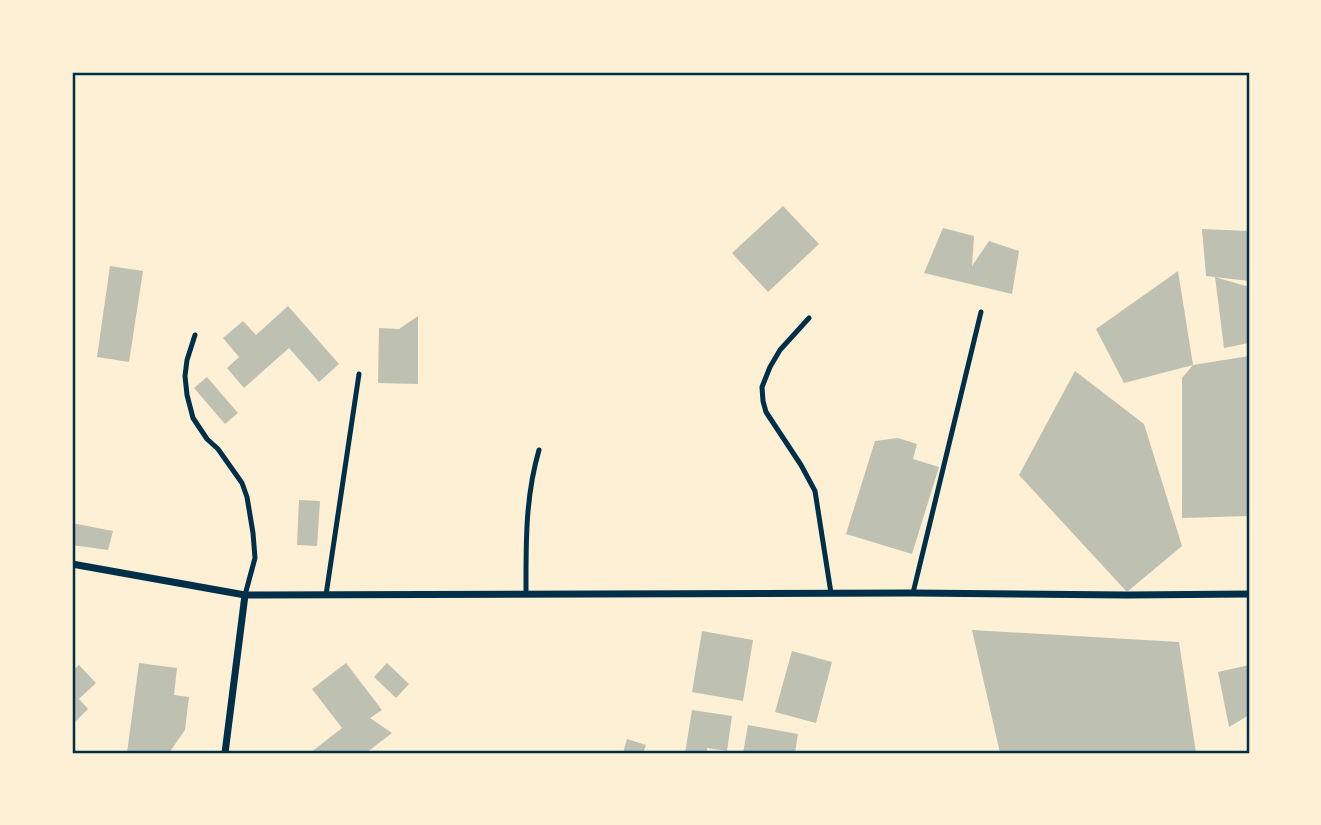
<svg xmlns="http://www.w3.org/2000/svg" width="1321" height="825" viewBox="0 0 1321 825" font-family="'Titillium Web',sans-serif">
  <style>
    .building { fill: #bec0b2 }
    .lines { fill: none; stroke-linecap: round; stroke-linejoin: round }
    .service { stroke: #003049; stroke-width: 5 }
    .minor { stroke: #003049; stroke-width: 7 }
    .neatline { fill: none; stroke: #003049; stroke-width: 2.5 }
  </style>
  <rect width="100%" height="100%" fill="#fdf0d5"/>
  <path class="building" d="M783,206L819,244L768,292L732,253Z
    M943,228L974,236L972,266L989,241L1019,251L1012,294L924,273Z
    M1202,229L1249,231V281L1215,277L1249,287V343L1224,348L1215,277L1206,276Z
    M110,266L143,271L129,362L97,357Z
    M1178,271L1193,365L1249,356V516L1182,518V378L1193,365L1124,383L1096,329Z
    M288,306L339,364L319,382L289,348L244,388L227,368L239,357L223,338L243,321L256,335Z
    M418,316V384L378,383L379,328L399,329Z
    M1075,371L1144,424L1182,546L1127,592L1019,475Z
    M207,377L238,413L225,424L194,388Z
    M898,438L917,444L913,459L939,467L912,554L846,534L875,441Z
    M299,500L320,501L317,546L297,545Z
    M72,523L113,531L108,550L72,545Z
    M972,630L1179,642L1196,753H1000Z
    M702,631L753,640L743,701L692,692Z
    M792,651L832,662L816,723L775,712Z
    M139,663L177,668L174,695L189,697L185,730L169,753H127Z
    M346,663L382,710L370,718L392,733L366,753H310L342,728L312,689Z
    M387,663L409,684L396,698L374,677Z
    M79,665L96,683L79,699L88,709L72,725V671Z
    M1249,665V715L1229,727L1218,672Z
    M692,710L732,716L727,751L707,748V753H685Z
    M748,725L798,734L795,753H743Z
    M627,739L646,745L643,753H623Z"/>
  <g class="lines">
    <path class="service" d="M809,318L780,350L770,367L762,387L763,401L766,412L801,465L815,491L831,593
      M195,335L187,360L185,376L187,395L193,418L207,439L218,449L242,483L247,497L253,533L255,558L245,595
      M913,593L981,312
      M526,594C526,545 525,498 539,450
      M326,595L359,374"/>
    <path class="minor" d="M72,564L245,595L913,593L1127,595L1249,594
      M225,753L245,595"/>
  </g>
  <rect width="1321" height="825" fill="none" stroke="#fdf0d5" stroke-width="147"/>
  <rect x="74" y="74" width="1174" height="678" class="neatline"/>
</svg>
